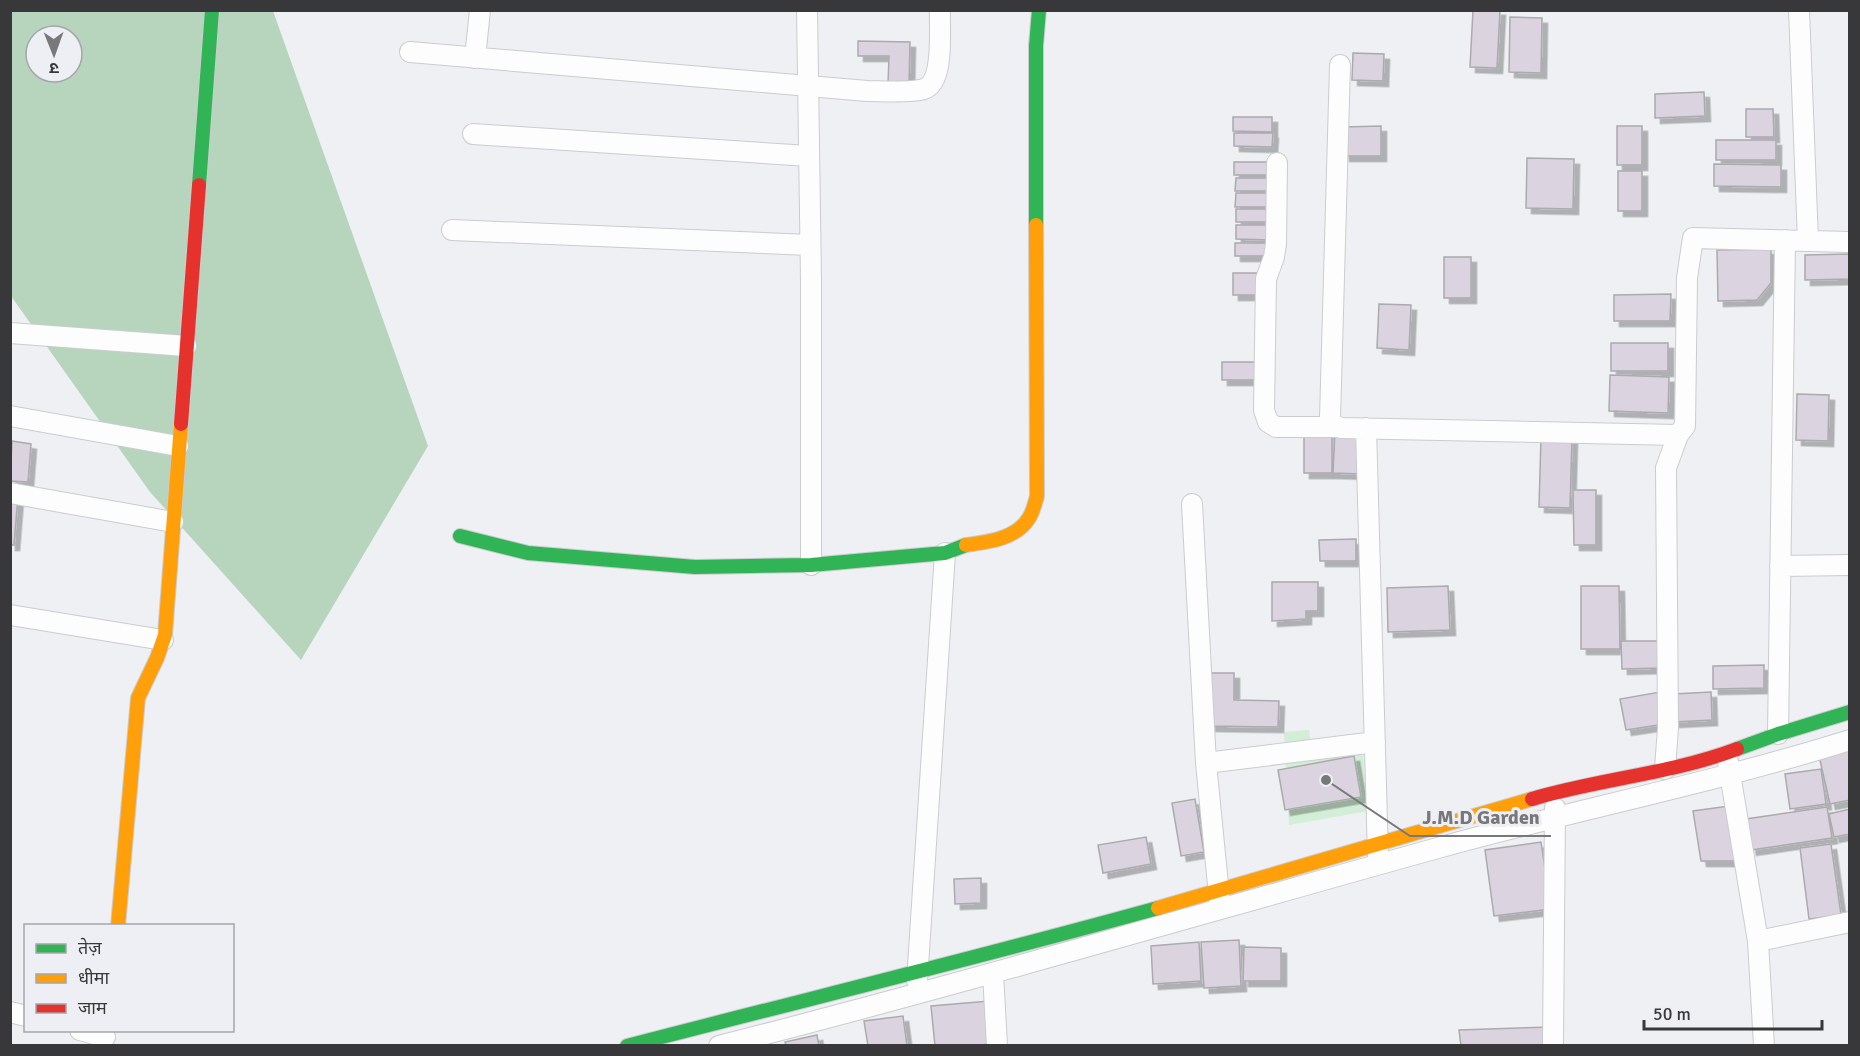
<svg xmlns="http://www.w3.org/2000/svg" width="1860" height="1056" viewBox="0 0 1860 1056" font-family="Signika,'Noto Sans Devanagari',sans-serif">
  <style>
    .green { fill: #d2eed6 }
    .forest { fill: #b6d5bc; fill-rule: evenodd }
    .building { fill: #dbd3e0; stroke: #ababad; stroke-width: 1.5; filter: url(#shadow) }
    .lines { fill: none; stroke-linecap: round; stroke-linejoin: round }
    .street-casing { stroke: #cbcccf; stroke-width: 22 }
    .fast-casing { stroke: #cbcccf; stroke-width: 16 }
    .slow-casing { stroke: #cbcccf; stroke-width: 16 }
    .jam-casing { stroke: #cbcccf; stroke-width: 16 }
    .street { stroke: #fdfdfd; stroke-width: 20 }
    .fast { stroke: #30b455; stroke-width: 14 }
    .slow { stroke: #ff9f0a; stroke-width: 14 }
    .jam { stroke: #e5322d; stroke-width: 14 }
    .leader { fill: none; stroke: #78787b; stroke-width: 2 }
    .callout-dot { fill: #78787b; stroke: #eeeff5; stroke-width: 2 }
    .callout-label { font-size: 20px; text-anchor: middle; font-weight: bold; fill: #78787b; stroke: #eeeff5; stroke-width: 6; stroke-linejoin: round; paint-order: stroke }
  </style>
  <defs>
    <filter id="shadow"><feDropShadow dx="5.5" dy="5.5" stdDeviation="0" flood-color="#0004"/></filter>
  </defs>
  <rect width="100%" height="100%" fill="#eff0f4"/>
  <path class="green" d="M1309,730L1311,748L1362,743L1368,811L1289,825L1284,732Z"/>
  <path class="forest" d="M10,11H273L428,446L301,660L150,492L11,296ZM36,36H72V72H36Z"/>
  <path class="building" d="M1473,10H1500L1497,68L1470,67Z
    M1510,17L1542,18L1541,73L1509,72Z
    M858,41L910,42L909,85L888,84L889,56H858Z
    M1353,53L1384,54L1383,81L1352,80Z
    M1704,92L1705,116L1655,118V94Z
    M1746,109H1773L1774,137H1746Z
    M1233,117H1272V132L1233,131Z
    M1381,126V156H1344L1343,127Z
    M1617,126H1642V165H1617Z
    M1234,133H1273L1272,147L1234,146Z
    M1716,140H1776V160H1716Z
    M1527,158L1574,159L1573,209L1526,208Z
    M1234,162H1273V175H1234Z
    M1714,164L1781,165V187L1714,186Z
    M1618,171H1642V211H1618Z
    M1236,178H1273V191H1235Z
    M1236,193H1272L1271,207H1235Z
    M1236,209H1271V222H1236Z
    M1236,225H1272V240L1236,239Z
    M1235,243H1271V256H1235Z
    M1771,249V283L1757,300L1718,301L1717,250Z
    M1850,254V279L1805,280V255Z
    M1444,257H1471V298H1444Z
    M1233,273H1262L1261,295H1233Z
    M1671,294L1670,321H1614V295Z
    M1379,304L1411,305L1409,350L1377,348Z
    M1611,343H1668V371H1611Z
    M1222,362H1257V380H1222Z
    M1610,375L1669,377L1668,413L1609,411Z
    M1797,394L1829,395L1828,441L1796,440Z
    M1304,430H1332V473H1304Z
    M1335,431L1362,432L1361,474L1333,473Z
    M1541,437H1572L1570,508L1539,507Z
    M12,441L31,444L28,482L10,481Z
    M1573,490H1596V545H1574Z
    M10,496H18L14,545H10Z
    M1356,539V561H1320L1319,540Z
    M1272,582H1318V611H1306V619L1272,621Z
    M1448,586L1450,630L1388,632L1387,588Z
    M1581,586H1619L1620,649H1581Z
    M1621,641H1662V668L1622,669Z
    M1764,665V688L1713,689V666Z
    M1211,673H1234V700L1279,701L1278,727L1210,726Z
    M1660,692L1665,724L1626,730L1620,699Z
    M1711,692L1712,720L1674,722L1673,694Z
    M1850,750V800L1830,804L1819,756Z
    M1354,756L1361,797L1285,810L1278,770Z
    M1821,769L1826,804L1790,809L1785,774Z
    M1195,799L1204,852L1181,856L1172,803Z
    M1729,806L1737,861H1701L1693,811Z
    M1827,807L1832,838L1751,850L1746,819Z
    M1850,809V834L1834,837L1829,814Z
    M1146,837L1151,864L1103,873L1098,845Z
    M1541,842L1551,909L1494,916L1485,850Z
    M1831,844L1841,915L1809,919L1800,848Z
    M981,878V903L955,904L954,879Z
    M1239,940L1241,986L1204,988L1201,942Z
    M1199,942L1201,981L1153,984L1151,946Z
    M1244,947L1281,948V981H1243Z
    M989,1001L993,1043L977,1046H935L931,1006Z
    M903,1016L907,1046H868L864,1021Z
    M1550,1027L1549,1046H1461L1459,1030Z
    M817,1035L819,1046H786L785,1042Z"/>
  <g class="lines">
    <g class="street-casing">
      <path id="street" d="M807,10L811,280V565
        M1799,10L1808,241
        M410,52L867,91C881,91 912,93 924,89C945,82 939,30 940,10
        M475,58L480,10
        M1340,65L1330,418L1332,424L1341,428L1678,435
        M473,134L809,156
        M1277,163L1276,244L1274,257L1266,279L1264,410L1268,422L1276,427H1336
        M452,230L810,245
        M10,333L186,346
        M10,416L178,446
        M1366,428L1378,857
        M10,493L173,522
        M1192,504L1206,763L1220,905
        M1780,566L1850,565
        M10,615L163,640
        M1778,734L1785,240
        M1728,762L1758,941L1764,1046
        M1206,763L1375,742
        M1665,769L1668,728L1666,468L1678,435L1685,426L1687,278L1693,238L1850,242
        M1758,941L1850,922
        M993,973L997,1046
        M917,981L945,553
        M10,1012L26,1016
        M80,1030L105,1037
        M719,1046C963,984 1203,913 1445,846C1580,809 1716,782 1850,740
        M1553,1046L1555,808"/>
    </g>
    <g class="fast-casing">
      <path id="fast" d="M199,185L212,10
        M1036,225V46L1039,10
        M460,536L528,553L695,567L811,565L945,553L966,545
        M1737,749L1778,734L1850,712
        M627,1046C804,1000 981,957 1158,908"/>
    </g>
    <g class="slow-casing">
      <path id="slow" d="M966,545C988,542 1016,539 1029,518C1033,512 1035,503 1037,496L1036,225
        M1158,908L1532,799
        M118,926L138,698L157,658L165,635L181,424"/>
    </g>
    <g class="jam-casing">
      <path id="jam" d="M181,424L199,185
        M1532,799C1599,779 1671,774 1737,749"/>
    </g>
    <use href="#street" class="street"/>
    <use href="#fast" class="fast"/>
    <use href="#slow" class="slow"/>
    <use href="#jam" class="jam"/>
  </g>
  <path class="leader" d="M1326 780L1410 836H1551"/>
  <circle class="callout-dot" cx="1326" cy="780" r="6"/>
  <g class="callout-label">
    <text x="1481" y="824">J.M.D Garden</text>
  </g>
  <rect width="1860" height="1056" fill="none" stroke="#38383a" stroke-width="24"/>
  <rect x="24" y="924" width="210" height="108" fill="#eeeff5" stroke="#a5a6aa" stroke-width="1.5"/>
  <rect x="36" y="944" width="30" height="9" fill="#30b455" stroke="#a5a6aa" stroke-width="1.5"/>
  <text x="78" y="954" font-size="18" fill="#38383a">तेज़</text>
  <rect x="36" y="974" width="30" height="9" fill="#ff9f0a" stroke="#a5a6aa" stroke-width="1.5"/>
  <text x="78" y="984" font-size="18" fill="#38383a">धीमा</text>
  <rect x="36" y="1004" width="30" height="9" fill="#e5322d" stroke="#a5a6aa" stroke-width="1.5"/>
  <text x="78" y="1014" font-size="18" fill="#38383a">जाम</text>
  <g transform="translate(54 54) rotate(179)"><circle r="28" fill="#eeeff5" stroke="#a5a6aa" stroke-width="1.5"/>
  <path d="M0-4.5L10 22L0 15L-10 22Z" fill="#78787b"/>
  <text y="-9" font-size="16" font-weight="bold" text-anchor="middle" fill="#38383a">उ</text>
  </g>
  <path d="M1644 1020v9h178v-9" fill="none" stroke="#38383a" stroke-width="3"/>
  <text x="1653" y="1020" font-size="18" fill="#38383a" stroke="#eeeff5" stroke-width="4.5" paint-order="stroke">50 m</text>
</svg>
